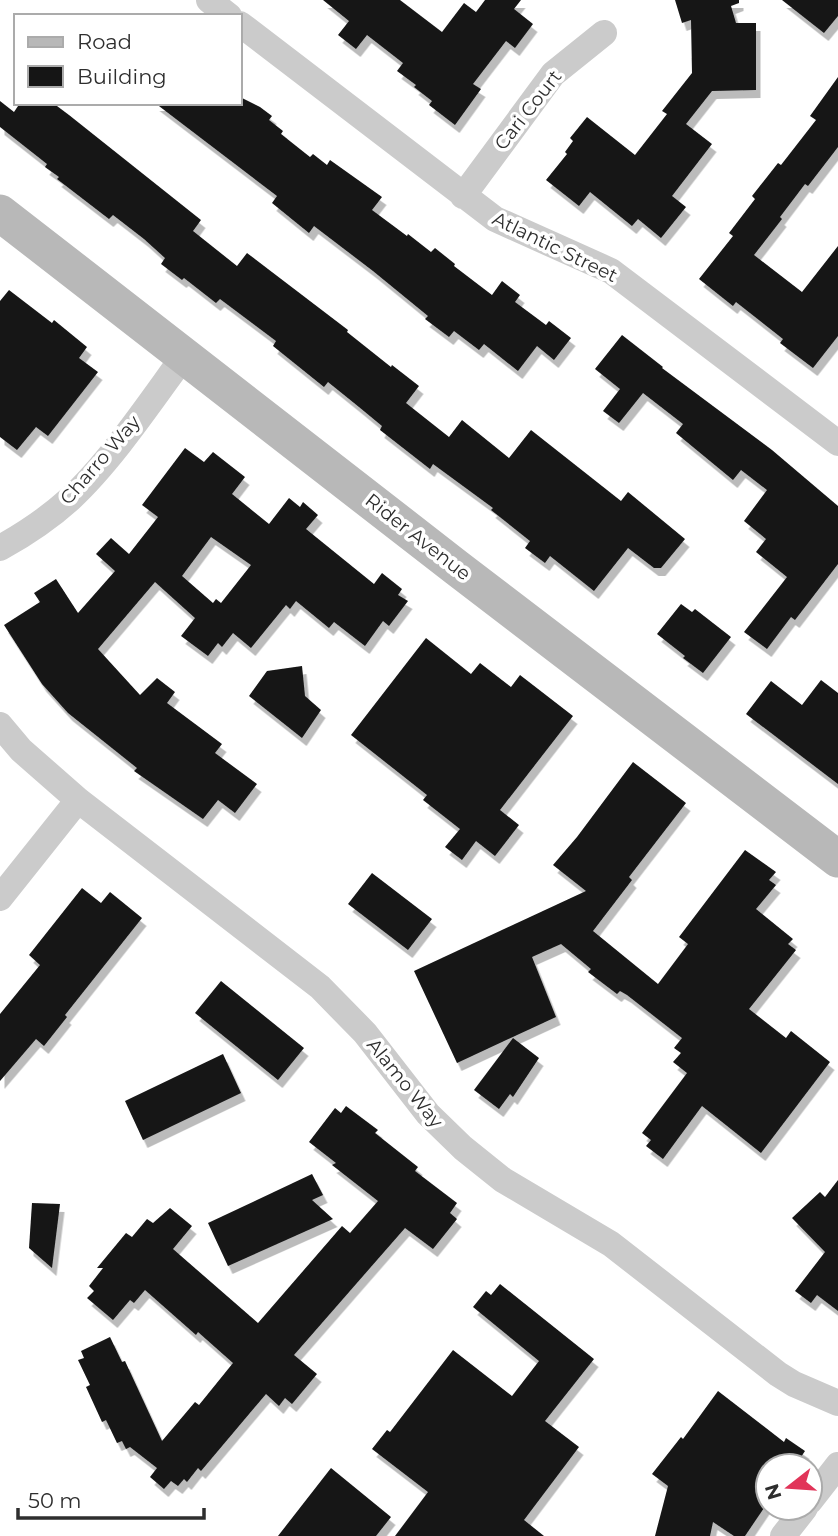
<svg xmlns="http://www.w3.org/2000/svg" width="838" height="1536" viewBox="0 0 838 1536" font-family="Montserrat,sans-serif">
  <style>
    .building { fill: #151515; fill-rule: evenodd; filter: url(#shadow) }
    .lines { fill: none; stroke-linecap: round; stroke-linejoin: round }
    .street { stroke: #cbcbcb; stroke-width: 26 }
    .secondary { stroke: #b8b8b8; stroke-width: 37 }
    .labels { text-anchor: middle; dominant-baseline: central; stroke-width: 7; stroke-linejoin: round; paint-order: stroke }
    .street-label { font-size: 19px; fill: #2e2e2e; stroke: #fff }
  </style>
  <defs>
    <filter id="shadow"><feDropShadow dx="4.5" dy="8" stdDeviation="0" flood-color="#0004"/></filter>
  </defs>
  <rect width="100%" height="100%" fill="#fff"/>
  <path class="building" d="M323,0H400L442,32L464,3L476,12L485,0H521L514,9L533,24L515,48L506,41L473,84L481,89L455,125L429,105L432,101L414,87L416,85L397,71L403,63L367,35L356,49L338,35L349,21Z
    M675,0H739V3L731,6L736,23H756V90L712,91L686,124L712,144L672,196L686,207L661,238L638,219L632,226L590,192L579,206L546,180L567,154L565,152L573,141L570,138L587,117L635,155L667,114L662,111L692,73L691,20L682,23Z
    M782,0H838V16L824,33Z
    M838,77V147L808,186L805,184L780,217L782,219L754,255L802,292L838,246V336L813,368L780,343L783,339L736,302L733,306L699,279L733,236L729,233L755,199L752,196L778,163L781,165L816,120L810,116Z
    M240,97L260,107L272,116L269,120L283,131L281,134L310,157L313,154L327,165L330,160L382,197L372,210L407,236L408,234L431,252L435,248L455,264L454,266L492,295L502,281L520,295L515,302L546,325L549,321L571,338L554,360L537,346L518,371L484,344L479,350L454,331L449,337L425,319L428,316L373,271L314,226L309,233L272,203L277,196L155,103H240Z
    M0,101L14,112L20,103H53L69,115L201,220L193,231L237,266L247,253L348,330L347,332L391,367L392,365L419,386L406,403L449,437L462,420L509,458L531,430L621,501L628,492L685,539L661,568H654L628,548L594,591L550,556L545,563L525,548L530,541L491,510L493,508L433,464L430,469L380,430L382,426L359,407L328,382L324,387L273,346L276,341L220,299L216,303L184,278L182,280L161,264L165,258L144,239L113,215L109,219L57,179L59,177L45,167L47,164L0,127Z
    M9,290L52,323L54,320L87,347L79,358L98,372L48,436L36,427L17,450L0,437V301Z
    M622,335L663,367L662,368L772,450L838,506V564L795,620L791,617L767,649L744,632L787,577L756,552L766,539L744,521L767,490L741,470L733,480L676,433L683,424L643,393L619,423L603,411L620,389L595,369Z
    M185,448L204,462L213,452L245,477L232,494L269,524L289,498L300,507L303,502L318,515L306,529L374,584L382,573L402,589L398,595L408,601L389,626L383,621L365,646L334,622L329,628L296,601L290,609L286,605L251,648L233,633L222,647L218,643L208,656L181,636L195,618L155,582L98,649L140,695L157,678L175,692L167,703L222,744L215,753L257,784L235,813L218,800L203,819L134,771L137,768L68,713L42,684L4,625L40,602L34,593L56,579L78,613L115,571L96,554L111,538L129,554L158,517L142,505ZM211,537L251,565L221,603L216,599L213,603L182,576Z
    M681,604L692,612L695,609L731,637L703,673L683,658L685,656L657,634Z
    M426,638L471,674L480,663L511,687L520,675L573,716L500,810L519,825L495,856L476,841L462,860L445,847L460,829L423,800L427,795L351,735Z
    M302,666L305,696L321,710L302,738L249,696L267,671Z
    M821,680L838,693V784L746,714L771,681L802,705Z
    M633,762L686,803L629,877L632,880L593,931L658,984L688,944L679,937L745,850L776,872L769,880L776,885L756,909L793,939L788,944L796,950L749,1009L786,1038L791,1031L830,1062L761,1153L702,1106L663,1159L646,1146L651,1140L642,1133L687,1073L673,1062L681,1053L674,1048L682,1038L627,995L620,991L617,994L588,972L591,969L561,944L532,957L556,1017L457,1063L414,971L586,891L553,865L577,837Z
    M372,873L432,919L408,950L348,904Z
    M82,888L101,903L110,892L142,918L65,1015L67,1017L44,1046L36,1039L0,1081V1014L40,965L29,955Z
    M221,981L304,1048L278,1080L195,1013Z
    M513,1038L539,1058L513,1097L510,1094L499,1109L474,1090Z
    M223,1054L241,1093L143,1140L125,1101Z
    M346,1106L378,1130L375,1133L418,1167L415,1171L457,1203L450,1213L457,1219L433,1249L405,1228L294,1355L317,1374L292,1404L285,1398L279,1406L266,1394L201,1471L198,1468L187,1482L184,1479L178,1486L171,1481L164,1489L150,1477L157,1468L130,1447L126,1449L122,1441L117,1443L106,1420L102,1422L86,1387L90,1385L78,1360L84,1358L81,1351L110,1337L122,1362L125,1361L162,1441L195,1402L199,1405L233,1363L198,1332L196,1335L145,1290L134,1303L130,1300L113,1320L87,1298L94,1291L89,1286L103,1268H97L126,1233L132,1237L147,1219L153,1223L170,1208L192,1226L173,1249L258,1323L342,1226L350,1233L378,1201L332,1165L336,1163L309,1142L335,1108L341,1113Z
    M312,1174L323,1195L312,1200L333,1219L228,1266L208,1223Z
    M838,1180V1311L817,1295L811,1303L795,1291L825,1252L792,1218L820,1192L825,1197Z
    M32,1203L60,1204L52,1268L29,1248Z
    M500,1284L594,1359L545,1421L579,1447L524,1520L544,1536H395L428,1492L372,1449L387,1430L390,1432L453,1350L512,1396L539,1361L473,1307L486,1291L491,1295Z
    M718,1391L784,1442L786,1438L805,1451L795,1466H768V1502L745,1536H734L713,1522L710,1536H655L668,1486L652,1474L681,1437L683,1439Z
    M331,1468L391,1517L376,1536H278Z"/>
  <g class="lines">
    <path class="street" d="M209,0L229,16
      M240,24L495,219L611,271L838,443
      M463,196L553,74L604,33
      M0,548C25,534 49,518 70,499C111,461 151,401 184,356
      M0,725L21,750L78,800L320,987L365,1033L428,1114L463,1148L503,1180L611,1244L778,1374L794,1384L838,1403
      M0,898L78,800
      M810,1501L838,1465
      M783,1536L805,1508"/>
    <path class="secondary" d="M0,213L457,568L838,859"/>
  </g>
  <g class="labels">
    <g class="street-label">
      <text transform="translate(528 110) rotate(-52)">Cari Court</text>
      <text transform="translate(555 247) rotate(26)">Atlantic Street</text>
      <text transform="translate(100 460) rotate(-49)">Charro Way</text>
      <text transform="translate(418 537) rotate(38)">Rider Avenue</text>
      <text transform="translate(405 1083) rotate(51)">Alamo Way</text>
    </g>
  </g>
  <rect x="14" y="14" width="228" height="91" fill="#ffffff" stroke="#ababab" stroke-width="2"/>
  <rect x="28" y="37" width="35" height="10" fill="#b8b8b8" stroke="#ababab" stroke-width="2"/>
  <text x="77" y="49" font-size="21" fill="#2e2e2e">Road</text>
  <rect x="28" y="66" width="35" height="21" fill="#151515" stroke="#ababab" stroke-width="2"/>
  <text x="77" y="84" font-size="21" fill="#2e2e2e">Building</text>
  <g transform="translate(789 1487) rotate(253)"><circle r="33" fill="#ffffff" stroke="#ababab" stroke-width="2"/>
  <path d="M0-5L12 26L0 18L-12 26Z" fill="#e13459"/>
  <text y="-10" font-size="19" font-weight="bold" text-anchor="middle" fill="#2e2e2e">N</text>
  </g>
  <path d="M18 1508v10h186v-10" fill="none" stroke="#2e2e2e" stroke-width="3.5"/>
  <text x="28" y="1508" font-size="21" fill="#2e2e2e" stroke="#ffffff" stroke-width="5" paint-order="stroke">50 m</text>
</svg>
